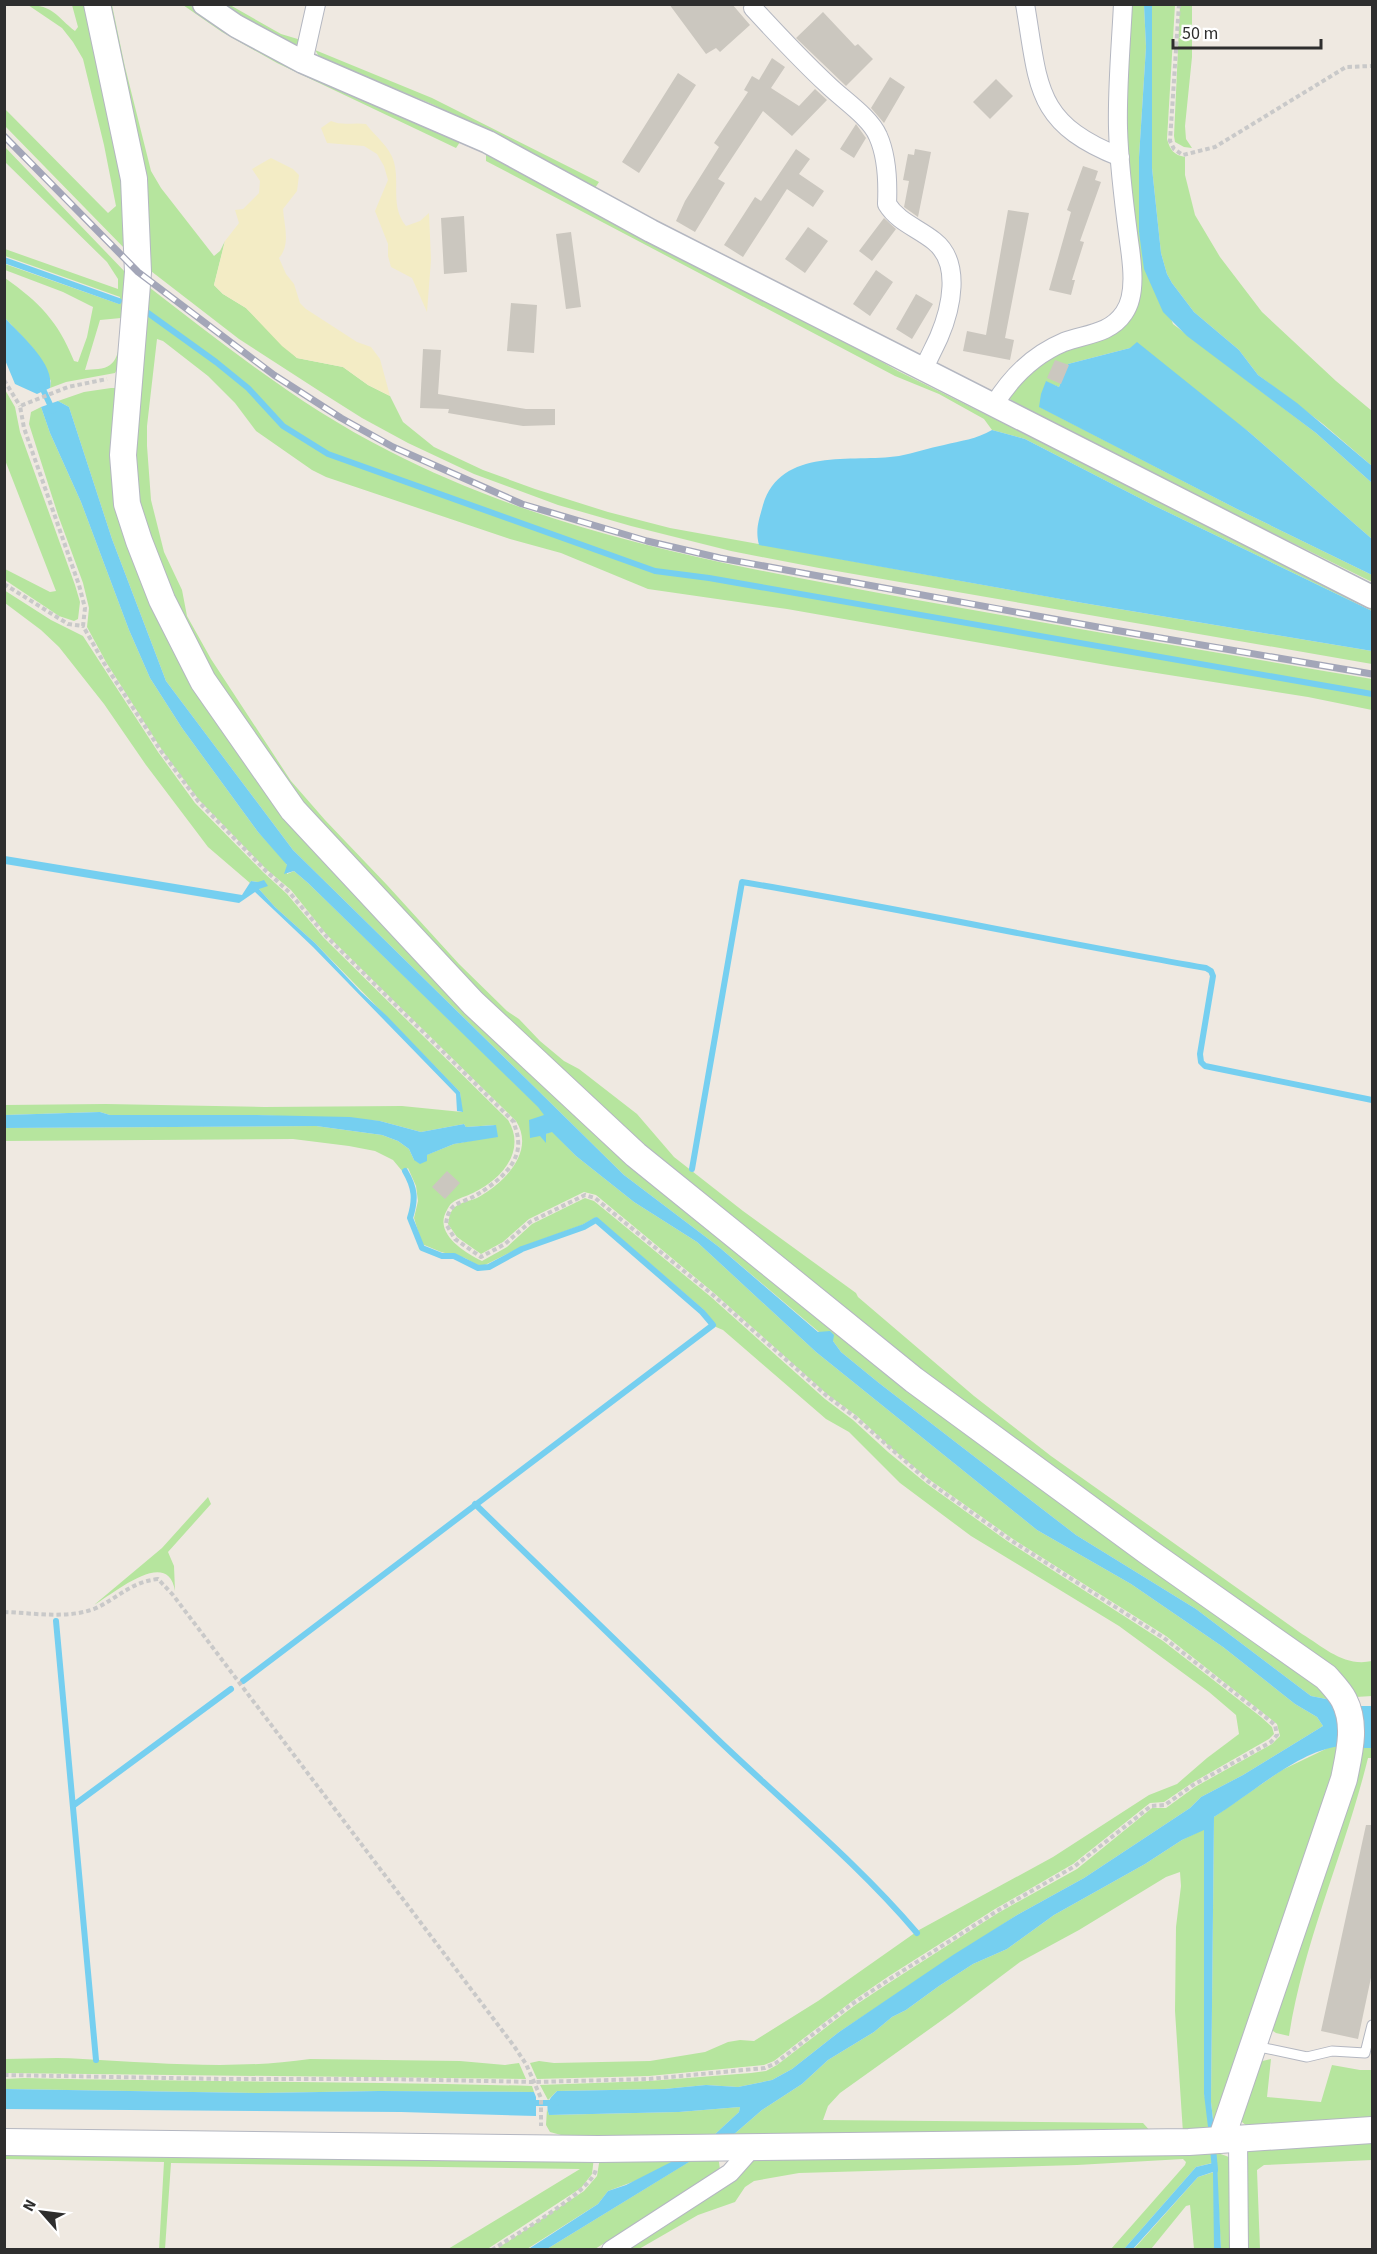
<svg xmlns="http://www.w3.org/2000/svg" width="1377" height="2254" viewBox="0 0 1377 2254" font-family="'Source Sans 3',sans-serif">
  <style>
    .green { fill: #b6e59e; fill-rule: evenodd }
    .sand { fill: #f3ecc5 }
    .water { fill: #75cff0 }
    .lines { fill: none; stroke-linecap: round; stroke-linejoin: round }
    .stream { stroke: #75cff0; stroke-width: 6 }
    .building { fill: #cbc7bf }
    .service-casing { stroke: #b4b7c1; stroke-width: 11 }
    .minor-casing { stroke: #b4b7c1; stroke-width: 20 }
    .tertiary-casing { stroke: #b4b7c1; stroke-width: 25 }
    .secondary-casing { stroke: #b4b7c1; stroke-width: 28 }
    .path { stroke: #c9c9c9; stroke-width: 4; stroke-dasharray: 4.5 3; stroke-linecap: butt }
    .service { stroke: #fff; stroke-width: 9 }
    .minor { stroke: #fff; stroke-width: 18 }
    .tertiary { stroke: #fff; stroke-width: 22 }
    .secondary { stroke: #fff; stroke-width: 26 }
    .rail-casing { stroke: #a3a6b8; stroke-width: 7 }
    .rail { stroke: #fff; stroke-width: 4.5; stroke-dasharray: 14; stroke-linecap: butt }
  </style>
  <rect width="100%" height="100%" fill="#efe9e1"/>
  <path class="green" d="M28,5C53,5 57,17 75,31L78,27L72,5H89L122,164L126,250L5,126L4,108L108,213L116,206L104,145L83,59L73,42L62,28Z
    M105,5H112L125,67L151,171L161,188L214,256L220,251L225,241L214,285L223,294L246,308L297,358L343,367L368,385L390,396L403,422L434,447L483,470L535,489L608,512L670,528L1083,603L1372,651V664L819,568L731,551L631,526L558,505L474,474L408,443L362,418L324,394L239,339L147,268Z
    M183,5H190L208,18L460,142L456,148L277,63L222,32Z
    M221,5H230L281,34L301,40L298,45L290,43Z
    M1128,5H1144L1146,47L1139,157V232L1173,324L1316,433L1372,483V539L1249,432L1130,348L1068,364L1059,387L1046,382L1040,407L1237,509L1372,575V582L1096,446L1024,408L1008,398L1013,387L1052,355L1125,324L1135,313L1138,299L1126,172Z
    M1152,5H1175L1167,139C1170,150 1174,155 1185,157V175L1195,215L1220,257L1262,312L1336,381L1372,411V466L1323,424L1258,375L1239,350L1194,312L1172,283L1167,274L1161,253L1152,168Z
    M1180,5H1192V57L1185,126L1186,139L1192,148L1184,147L1175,142L1174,136Z
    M315,50L432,98L599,182L595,188L434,105L320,58Z
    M4,146L127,274L118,368L115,373L66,382L50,388L51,381L33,348L5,318V278C39,302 58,321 74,361L78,362L87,337L93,307L63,292L5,270V264L119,304L120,297L5,256V249L118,289V279L107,262L5,162ZM121,318C120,331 122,357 110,365C104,370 93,369 85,370L100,320Z
    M486,154L845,341L898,371L1372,605V611L1155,506L1025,439L992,430L984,419L939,394L895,376L486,161Z
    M145,284C223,344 301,407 389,451C553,535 726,565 906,598C1061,626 1217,653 1372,679V693L784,590L655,571L328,453L284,425L249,388L217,361L147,311Z
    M143,313L148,314L216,363L248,389L283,427L327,455L655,572L709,579L1372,695V710L1308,697L1112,666L787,609L648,589L561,553L510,539L326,477L312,470L256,431L235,403L208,376L163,341L157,339L147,426V446L151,500L164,552L182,590L187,616L211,659L291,781L325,820L387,885L459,964L507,1011L519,1019L540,1041L564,1061L579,1069L637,1114L674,1157L743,1211L856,1293L858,1297L974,1396L1051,1456L1302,1634C1325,1648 1344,1667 1372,1661V1696L1356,1697L956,1401L684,1182L507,1024L320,826L225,699L161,573L138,497L136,464Z
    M4,388L15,407L20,432L75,585L80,602L78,619L74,621L59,616L5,580V569L50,592L56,591L5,460Z
    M111,388H119L137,561L361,897L950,1420L1065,1506L1278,1652L1336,1701L1311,1696L1196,1609L1076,1535L879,1383L841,1352L833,1341L819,1332L719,1247L624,1175L293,850L166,681L112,539L69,407L58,401L84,392Z
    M41,407L50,433L81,502L129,630L150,678L182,728L258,832L283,859L287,865V874L294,871L308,883L538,1106L545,1115L546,1134L552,1131L576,1156L634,1202L697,1242L816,1352L1037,1530L1131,1584L1223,1647L1295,1704L1317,1717L1323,1726L1243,1775L1201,1797L1190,1808L1084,1878L1017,1915L839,2032L792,2069L772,2080L738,2087L706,2085L664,2089L557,2091L548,2100L540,2085L649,2081L751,2073L766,2071L777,2065L854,2006L892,1981L998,1913L1077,1869L1152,1808H1166L1195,1787L1272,1744L1280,1736L1277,1724L1166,1636L1013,1539L930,1480L891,1448L857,1416L828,1395L714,1293L596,1195L584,1192L529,1219L503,1242L481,1254L457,1237L448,1224C449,1218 450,1211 455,1207C461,1202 470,1201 477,1198C503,1184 536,1152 516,1121L327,935L291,890L266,869L199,800L162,750L106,662L87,627L89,608L83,583L58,515L29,424L31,412Z
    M4,590L51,620L83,636L158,752L195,803L263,872L287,894L324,938L508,1120C527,1151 501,1180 473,1193C467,1196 458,1198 452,1203C450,1204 448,1208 447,1210C433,1233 464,1252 482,1261L507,1247L532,1224L585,1198L594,1201L711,1297L825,1399L853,1420L888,1452L927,1484L1010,1543L1163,1641L1261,1717L1272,1727L1274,1734L1269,1739L1192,1783L1164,1802L1150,1803L1073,1864L995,1909L889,1976L851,2002L774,2061L764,2065L649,2076L537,2079L530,2063L539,2061L554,2063L650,2061L705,2052L728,2042L740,2040L754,2041L818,2001L919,1930L1053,1857L1149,1795L1177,1784L1207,1758L1239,1734L1236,1715L1209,1692L1119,1626L971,1536L900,1483L849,1432L826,1419L723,1330L716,1327L704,1310L596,1217L582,1225L521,1247L485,1265H477L465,1258L441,1252L422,1244L414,1218L418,1201L416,1186L408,1168L403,1172L393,1160L375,1151L349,1146L293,1139L5,1141V1128L316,1126L382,1135L398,1141L409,1149L414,1160L454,1144L475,1140L495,1125L466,1127L464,1124L421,1132L380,1121L257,1115H110L100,1112L5,1115V1105L106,1104L264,1107L402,1106L462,1112L460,1092L315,943L275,907L259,889L258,882L251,881L250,883L208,847L146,765L104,704L59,647L41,630L5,603Z
    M208,1497L211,1504L168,1552L174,1566L175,1591C168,1547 115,1593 94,1605L162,1548Z
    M1332,1746H1343L1220,2129L1183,2133L1175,2011L1176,1927L1181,1886L1180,1872L1166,1877L1079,1930L1020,1962L952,2013L840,2093L828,2106L823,2120L1143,2123L1152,2133L732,2136L762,2110L802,2084L828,2060L874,2032L892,2017L906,2010L939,1986L973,1964L1007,1949L1054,1915L1145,1864L1182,1840L1204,1829V2094L1214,2128L1211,2102L1214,1817L1282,1770Z
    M1360,1748H1372V1758H1368C1345,1852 1304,1940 1289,2036L1276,2033L1270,2029Z
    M4,2059C31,2059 57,2057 83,2059C158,2063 235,2070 310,2059L460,2061L505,2065L519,2063L526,2079L5,2073Z
    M1271,2059L1267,2097L1321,2102L1332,2065L1360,2070H1372V2123L1247,2126L1242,2122V2117L1258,2062Z
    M24,2078C194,2082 363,2081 532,2086L534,2092L379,2091L260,2093L5,2089L4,2079Z
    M740,2107L739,2112L713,2136L561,2135L550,2132L546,2125L547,2109L549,2115L679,2112Z
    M1372,2141V2160L1264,2165L1257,2170L1260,2249H1249L1244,2158L1246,2153L1251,2149Z
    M5,2149L594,2157L592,2174L581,2188L486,2250L448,2249L580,2169L171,2163L165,2249L159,2250L164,2162L5,2159Z
    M1215,2152L1229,2157L1231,2161L1235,2249H1221L1216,2162L1196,2167L1124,2249H1111L1185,2165L1186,2162L1183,2159L1077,2165L799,2173L754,2181L745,2187L735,2202L698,2215L639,2249L616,2250L749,2160L768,2158Z
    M600,2157L717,2158L719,2162L720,2170L595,2249H547L692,2160L608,2191L598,2204L527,2249L495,2250L584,2191L597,2176Z
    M1214,2172V2249H1194L1190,2205L1186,2206L1151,2249L1133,2250L1198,2177Z"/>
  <path class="sand" d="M331,121C342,126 354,122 366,124C375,136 390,147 394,162C400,185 390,206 406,226L420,221L429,213L431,260L427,312L412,278L391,267L388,256V244L375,211L388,180L384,166L377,154L364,146L327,143L321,128Z
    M271,158L293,169L299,175L297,191L283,209C284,225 291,244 279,258L286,274L294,284L300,303L306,309L357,342L371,347L380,359L390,396L368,385L343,367L297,358L282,346L246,308L223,294L214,285L225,241L239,223L235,210L243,209L259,193L260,181L252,169Z"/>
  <path class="water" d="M1144,5H1152V168L1161,253L1167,274L1172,283L1194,312L1239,350L1258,375L1297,403L1372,466V483L1316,433L1187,336L1163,312L1144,269L1139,232V157L1146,47Z
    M5,318C20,335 55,363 50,388L37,394L15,384L5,360Z
    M1137,342L1249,432L1372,539V575L1237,509L1039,407L1041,394L1046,381L1059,387L1068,364L1130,348Z
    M58,401L69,407L112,539L166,681L293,850L624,1175L719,1247L818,1332L830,1331L834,1335L833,1341L841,1352L879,1383L1076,1535L1196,1609L1311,1696L1336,1701L1343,1746C1301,1748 1249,1796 1214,1817L1211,2102L1214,2128L1208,2127L1204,2094V1830L1182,1840L1145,1864L1054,1915L1007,1949L973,1964L939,1986L906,2010L892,2017L874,2032L828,2060L802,2084L762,2110L732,2136H713L739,2112L740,2107L679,2112L549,2115C545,2104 549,2099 557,2091L664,2089L706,2085L738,2087L772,2080L792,2069L839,2032L953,1955L1017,1915L1084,1878L1190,1808L1201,1797L1243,1775L1323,1726L1317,1717L1295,1704L1223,1647L1131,1584L1037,1530L816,1352L697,1242L634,1202L576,1156L552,1132L546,1134V1143L540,1136L530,1138L529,1120L544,1115L538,1107L308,883L294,871L284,874L287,865L258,832L182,728L150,678L129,630L81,502L50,433L41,407Z
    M992,430L1025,439L1155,506L1372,611V651L1083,603L759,545C755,529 759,520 763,505C781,446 852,463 899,456C914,453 929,448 944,445C960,441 977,439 992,430Z
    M5,856L242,895L251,881L258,882L264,880L268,886L259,889L275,907L315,943L361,992L387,1016L460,1092L463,1112L457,1111L456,1094L313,947L255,892L239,903L5,864Z
    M100,1112L110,1115H257L350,1117L380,1121L421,1132L464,1124L466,1127L496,1125L498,1137L454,1144L427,1155V1161L420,1164L414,1160L409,1149L398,1141L382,1135L316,1126L5,1128V1115Z
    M1359,1706H1372V1748H1360Z
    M5,2089L260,2093L379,2091L534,2092L536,2097V2116L401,2112L5,2109Z
    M679,2158L694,2159L547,2249L527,2250L598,2204L608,2191L626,2185Z
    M1217,2162L1221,2249H1214L1213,2172L1198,2177L1133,2249H1124L1196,2167Z"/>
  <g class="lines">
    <path class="stream" d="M4,260L119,301
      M148,313L216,362L248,388L283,426L328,454L655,571L709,578L1372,694
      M41,385L53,411
      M692,1169L742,882C897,908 1051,941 1206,968L1211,971L1213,976L1200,1054L1201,1062L1205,1066L1372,1100
      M475,1504C554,1580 632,1657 711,1733C780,1800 855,1860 917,1933
      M56,1621L96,2060
      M243,1681L713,1325L702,1312L596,1220L584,1227L522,1249L489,1267L478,1268L454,1256H442L422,1248L410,1218C416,1199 415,1188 405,1171
      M74,1805L231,1689
      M530,2103H556
      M1213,2148L1215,2170"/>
  </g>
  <path class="building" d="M669,4H732L750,25L720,52L716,48L706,54Z
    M823,12L855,46L858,44L873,59L846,86L796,38Z
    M772,58L785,67L771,88L799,106L815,89L827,100L792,136L763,111L718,179L725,183L695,232L676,221L685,201L719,147L714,143L748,92L744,90L752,76L759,80Z
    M678,73L696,85L639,173L622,162Z
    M890,77L905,87L884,123L871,108Z
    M996,79L1013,96L990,119L973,102Z
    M856,124L866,138L854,158L840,149Z
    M796,149L810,159L799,174L824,191L813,207L787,189L743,257L724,245L755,197L761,201Z
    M915,149L931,152L918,217L904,207L909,181L903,180L908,154L914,155Z
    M1083,166L1098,171L1095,180L1101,182L1080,241L1084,242L1072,280H1075L1071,295L1049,290L1071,212L1067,210Z
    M1008,210L1029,213L1005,338L1014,340L1010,360L963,351L967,331L986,335Z
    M464,216L467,272L444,274L441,218Z
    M884,218L896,229L872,261L859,251Z
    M808,227L828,241L805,273L785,259Z
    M571,232L581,307L566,309L556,234Z
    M876,270L893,282L870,316L853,304Z
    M916,294L933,304L912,339L896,329Z
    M511,303L537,305L534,353L507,351Z
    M423,349L441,350L438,394L526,409H555V425L523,426L448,413L449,409L420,408Z
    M1055,360L1069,365L1061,384L1047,378Z
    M447,1171L460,1183L445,1199L432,1187Z
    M1366,1825H1372V1973L1358,2039L1321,2031Z"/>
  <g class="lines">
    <g class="service-casing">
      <path id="service" d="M1255,2046L1307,2057L1332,2051L1365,2053L1372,2025"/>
    </g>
    <g class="minor-casing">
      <path id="minor" d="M1025,4C1039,86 1034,123 1120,157
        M753,8C777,34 801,60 827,84C842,99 870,117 878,136C887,156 888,182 887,204C898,222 918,228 934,241C962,263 951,309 939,337C934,348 928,359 923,371
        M303,62L316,4
        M994,405C1011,377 1033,355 1064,342C1086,334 1110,334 1124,313C1137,295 1132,262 1129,241C1124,204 1119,166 1118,128C1117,87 1121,45 1123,4
        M1238,2139L1239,2250
        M611,2250L730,2173L753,2147"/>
    </g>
    <g class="tertiary-casing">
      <path id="tertiary" d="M204,4L236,26L303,62L488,142L651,231L1372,597"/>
    </g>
    <g class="secondary-casing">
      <path id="secondary" d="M97,4L134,179L138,272L123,455L127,504L139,541L162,600L203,681L293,810L473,1003L636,1155L914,1380L1147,1551L1326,1677C1332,1684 1340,1692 1344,1700C1357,1725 1349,1754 1344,1779L1221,2140
        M4,2142L598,2149L1189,2142L1372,2130"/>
    </g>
    <path class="path" d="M1179,4L1170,141L1174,149L1183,155L1215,147L1346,67L1372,66
      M4,380L20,406
      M4,584L68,624L83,626L85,608L79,585L24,428L20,406L68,387L107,379
      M4,1612C34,1613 66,1619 94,1609C117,1599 130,1582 158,1579L173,1595L514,2046L526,2064L541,2098V2126
      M4,2075L223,2079H387L535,2082L649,2079L765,2068L776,2063L852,2004L890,1979L997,1911L1075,1866L1151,1806L1165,1805L1193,1785L1271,1742L1277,1735L1275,1725L1263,1715L1164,1638L1012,1541L929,1482L855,1417L827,1396L713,1295L595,1198L585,1195L530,1222L505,1244L481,1257L455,1239L446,1224C449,1200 461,1205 478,1194C496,1183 521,1164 518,1140C518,1134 515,1128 514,1122L326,936L289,892L265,870L198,801L161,751L104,663L83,626
      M492,2250C514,2235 592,2192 596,2169"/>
    <use href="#service" class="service"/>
    <use href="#minor" class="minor"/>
    <use href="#tertiary" class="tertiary"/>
    <use href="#secondary" class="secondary"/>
    <g class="rail-casing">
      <path id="rail" d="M4,136L138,272L274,375L341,418L393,447L522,504L647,541L720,558L1114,630L1372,674"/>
    </g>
    <use href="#rail" class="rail"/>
  </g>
  <rect width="1377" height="2254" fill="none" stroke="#2e2e2e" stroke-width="12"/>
  <g transform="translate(42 2212) rotate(298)" stroke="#ffffff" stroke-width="4.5" paint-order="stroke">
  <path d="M0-4.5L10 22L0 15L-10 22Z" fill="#2e2e2e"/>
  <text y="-9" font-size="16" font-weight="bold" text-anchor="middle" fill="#2e2e2e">N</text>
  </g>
  <path d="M1173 39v9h148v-9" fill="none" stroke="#2e2e2e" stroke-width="3"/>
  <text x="1182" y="39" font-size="18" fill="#2e2e2e" stroke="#ffffff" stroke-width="4.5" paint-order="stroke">50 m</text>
</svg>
